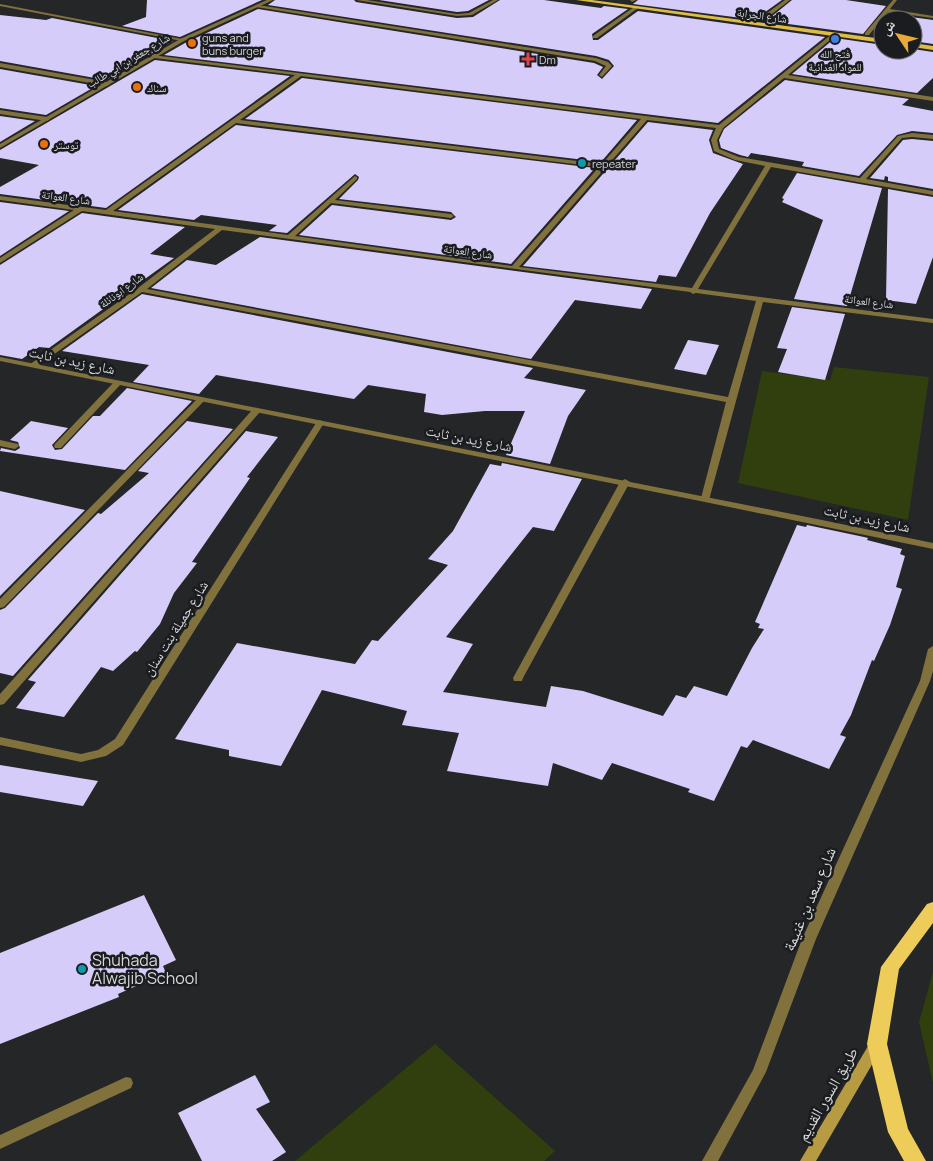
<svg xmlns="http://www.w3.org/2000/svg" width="933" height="1161" viewBox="0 0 933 1161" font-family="Manrope,'Noto Naskh Arabic',sans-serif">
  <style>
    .green { fill: #303f0d }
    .building { fill: #d5ccf9 }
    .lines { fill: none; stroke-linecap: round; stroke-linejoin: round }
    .service { fill: #81713d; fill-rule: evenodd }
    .minor { fill: #81713d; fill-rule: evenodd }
    .tertiary { fill: #81713d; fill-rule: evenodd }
    .secondary { fill: #b69b43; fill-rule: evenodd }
    .primary { fill: #dfbc44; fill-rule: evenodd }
    .trunk { fill: #eecc5a; fill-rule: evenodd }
    .shop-dot { fill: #3f7fe0; stroke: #1a1c1f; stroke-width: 2 }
    .food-dot { fill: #e8710a; stroke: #1a1c1f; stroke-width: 2 }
    .health-dot { fill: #e0444e; stroke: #1a1c1f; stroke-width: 2 }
    .culture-dot { fill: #0f9aa8; stroke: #1a1c1f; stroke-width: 2 }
    .labels { text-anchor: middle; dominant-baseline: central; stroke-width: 5; stroke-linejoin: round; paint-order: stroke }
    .far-street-label { font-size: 11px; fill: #d7d9da; stroke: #1a1c1f }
    .far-poi-label { font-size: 11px; fill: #d7d9da; stroke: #1a1c1f; text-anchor: start }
    .street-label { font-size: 14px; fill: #d7d9da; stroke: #1a1c1f }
    .near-street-label { font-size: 16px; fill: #d7d9da; stroke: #1a1c1f }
    .near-poi-label { font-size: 16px; fill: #d7d9da; stroke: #1a1c1f; text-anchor: start }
  </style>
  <rect width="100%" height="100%" fill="#242628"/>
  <path class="green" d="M834,367L929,377L908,520L738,483L762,371L830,380Z
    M933,972V1083L919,1022Z
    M435,1044L555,1151L544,1161H295Z"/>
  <path class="building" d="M147,0H262L180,37L122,26L146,17Z
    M275,0H354L356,2L457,18L473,17L500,0H544L601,8L604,6L628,9L592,34L593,40H598L638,11L825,37L718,123L164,55L185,43L258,9L594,63L603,67L597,75L602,79L614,66L609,60L596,56L268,5Z
    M379,0H489L468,11L457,12Z
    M638,0H782L758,17L757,20L633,4Z
    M792,0H846L886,6L863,34L766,21Z
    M889,14L933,20V44L913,41V20H884Z
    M0,15L46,20L52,18L173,41L106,80L0,61Z
    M835,38L883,45V50L913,49L933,52V78L917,93L792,74Z
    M155,60L290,76L106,208L0,194V187L39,165L0,158V150Z
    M0,69L96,86L46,115L0,108Z
    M302,78L637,120L601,162L245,119Z
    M785,80L909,99L902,105L933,111V133L912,131L897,135L859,176L802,166L804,162L751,153L748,157L740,155L721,148L719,140L724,129Z
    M0,116L35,121L0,142Z
    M648,122L713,130L709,140L713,153L743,164L710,213L676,277L659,275L656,282L523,266Z
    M236,125L595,168L511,264L299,235L332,205L451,220L456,217L451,212L339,199L358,180L359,177L355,174L287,233L269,231L277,225L201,215L194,220L118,210Z
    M912,139L933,141V189L888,181V177L885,176L884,180L870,178L903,140Z
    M797,173L882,188L847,306L794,299L823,220L782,202L784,199L782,198Z
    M888,189L933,197V257L916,304L886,300Z
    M0,202L69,211L0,256Z
    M82,213L185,227L150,254L174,258L49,348L39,347L22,359L0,355V265Z
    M260,237L652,289L641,309L575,300L531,359L151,288L187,260L216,265Z
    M142,294L533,368L524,378L586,390L568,416L550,464L506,455L525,411H485L442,415L424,412L426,394L368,385L354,399L216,375L199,394L133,382L149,365L62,351Z
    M792,307L845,314L825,380L778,372L787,349L777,348Z
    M688,340L719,345L706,375L674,369Z
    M127,388L192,401L125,470L0,451L1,448L15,451L20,448L18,442L10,440L31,421L68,428L52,445L55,450L62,449L93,416H100Z
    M187,421L233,429L13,676L0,673V610L5,608L98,513L101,514L149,473L138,471Z
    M246,431L278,437L247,477L250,478L192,562L197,563L174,593L160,624L137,652L135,651L113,671L101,667L64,717L16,708L36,682L28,680Z
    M502,463L582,479L554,531L533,527L446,637L473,644L443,692L546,707L551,686L583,691L663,716L676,695L686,698L694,686L727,696L752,648L764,629L758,628L760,624L755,622L797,525L806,527L807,525L864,537L868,538L867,540L902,549L900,554L905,556L896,587L902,589L890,625L874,661L872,660L851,715L840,735L846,737L829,769L753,740L747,748L741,746L714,801L688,792L690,789L612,763L602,780L553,763L548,786L447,771L459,733L402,725L407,711L322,690L281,766L229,756V750L175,739L237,643L355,664L372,640L378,641L448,565L428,559L453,531L490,464L501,466Z
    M0,491L85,510L0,596Z
    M0,765L98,781L83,806L0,792Z
    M144,895L176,960L163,966L166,973L118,994L119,997L0,1044V953Z
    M255,1075L270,1102L256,1109L286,1152L272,1161H202L178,1113Z"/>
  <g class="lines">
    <path class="service" d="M893,0H897L890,9L933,16V18L888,12L869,35H865V33Z
      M126,1077L131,1078L133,1083L131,1088L0,1149V1135Z"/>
    <path class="minor" d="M356,0H367L457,14L469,13L493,0H498L472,15L457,16Z
      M630,0H636L632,2Z
      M785,0H790L763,21H759V19Z
      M0,4L182,39L184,40L182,41L0,6Z
      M258,5L596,58L608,62L612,66L602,77L599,75L606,66L595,61L256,7Z
      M634,7L638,8L597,38H593V36Z
      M832,34L836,35L788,75L933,97V101L784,78L723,128L717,140L719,149L739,157L860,178L898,136L912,133L933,135V139L912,137L902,138L866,179L933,191V195L771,167L698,289L933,319V323L763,302L709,500L706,501L701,498L726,402L142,292L36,367H30L29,365L138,288L215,229L82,211L0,263V258L74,210L0,200V196L106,210L295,75L154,58L152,55L719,125ZM301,76L641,119L602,164L240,120ZM647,120L716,128L711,140L714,151L735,160L765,166L692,288L519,267ZM236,123L599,167L512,266L295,236L331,203L451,218L454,216L451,214L335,200L357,179V177L355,176L288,235L113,211ZM222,230L690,292L693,294L696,293L756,301L728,397L147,289Z
      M0,63L107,82L110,84L107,86L0,67Z
      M0,110L47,117L50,119L47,121L0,114Z
      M114,382H120L121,384L61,448H55L54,446L55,444Z
      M198,398H201L205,400L4,607L0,608V599Z
      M256,408L260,411L259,413L4,704L0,705V694L253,409Z
      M320,420L324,423L123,745L106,756L81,762L0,745V737L81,754L98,750L115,739L316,423Z
      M0,440L18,444L19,446L15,449L0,446Z
      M625,479L630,482L523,678L522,681H514L513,678L620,482Z
      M933,646V671L930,681L816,939L766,1072L718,1161H702L753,1070L802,939L920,681L928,649Z"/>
    <path class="tertiary" d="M267,0H273L184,41L0,148V144L180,39Z
      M0,357L817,519L933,543V549L700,501L0,361Z"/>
    <path class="secondary" d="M876,1039L881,1041L883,1045L881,1049L816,1161H800L871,1041Z"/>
    <path class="primary" d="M576,0H592L883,39V43Z
      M913,43L933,46V50L913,47Z"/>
    <path class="trunk" d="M933,902V923L899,969L887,1044L908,1129L926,1161H904L888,1132L867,1044L881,967L927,904Z"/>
  </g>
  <circle class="shop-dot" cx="835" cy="39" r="5"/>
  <g class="food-dot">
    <circle cx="192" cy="43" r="5"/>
    <circle cx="137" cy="87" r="5"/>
    <circle cx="44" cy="144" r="5"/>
  </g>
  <path class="health-dot" d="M525.5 51.5h5v5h5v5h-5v5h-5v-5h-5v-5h5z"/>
  <g class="culture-dot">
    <circle cx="582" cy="163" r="5"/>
    <circle cx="82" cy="969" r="5"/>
  </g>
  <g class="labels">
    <g class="far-street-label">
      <text transform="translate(762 15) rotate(8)">شارع الجرابة</text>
      <text transform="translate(128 60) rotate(-31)">شارع جعفر بن ابي طالب</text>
      <text transform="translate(66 197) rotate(8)">شارع العواتة</text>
      <text transform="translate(468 251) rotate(8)">شارع العواتة</text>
      <text transform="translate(121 290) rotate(-36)">شارع ابونائلة</text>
      <text transform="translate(869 301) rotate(7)">شارع العواتة</text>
    </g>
    <g class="far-poi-label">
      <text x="202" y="37">guns and<tspan x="202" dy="13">buns burger</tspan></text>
      <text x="835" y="53" text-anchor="middle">فتح الله<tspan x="835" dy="13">للمواد الغدائية</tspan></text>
      <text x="539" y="59">Dm</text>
      <text x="147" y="87">سناك</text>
      <text x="54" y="144">توستر</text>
      <text x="592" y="163">repeater</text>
    </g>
    <g class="street-label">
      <text transform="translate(72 360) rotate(12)">شارع زيد بن ثابت</text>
      <text transform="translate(469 438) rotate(11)">شارع زيد بن ثابت</text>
      <text transform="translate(867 518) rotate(12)">شارع زيد بن ثابت</text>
      <text transform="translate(175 628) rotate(-58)">شارع جميلة بنت سنان</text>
    </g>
    <g class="near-street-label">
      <text transform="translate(809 899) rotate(-67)">شارع سعد بن غنيمة</text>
      <text transform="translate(827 1094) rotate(-60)">طريق السور القديم</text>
    </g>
    <g class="near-poi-label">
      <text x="92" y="960">Shuhada<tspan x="92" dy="18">Alwajib School</tspan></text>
    </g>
  </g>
  <g transform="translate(898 35) rotate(305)"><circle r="24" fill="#1a1c1f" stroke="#66686a"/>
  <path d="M0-4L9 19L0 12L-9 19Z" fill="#e8ab37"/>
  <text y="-8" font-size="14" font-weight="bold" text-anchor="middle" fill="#d7d9da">ش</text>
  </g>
</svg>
